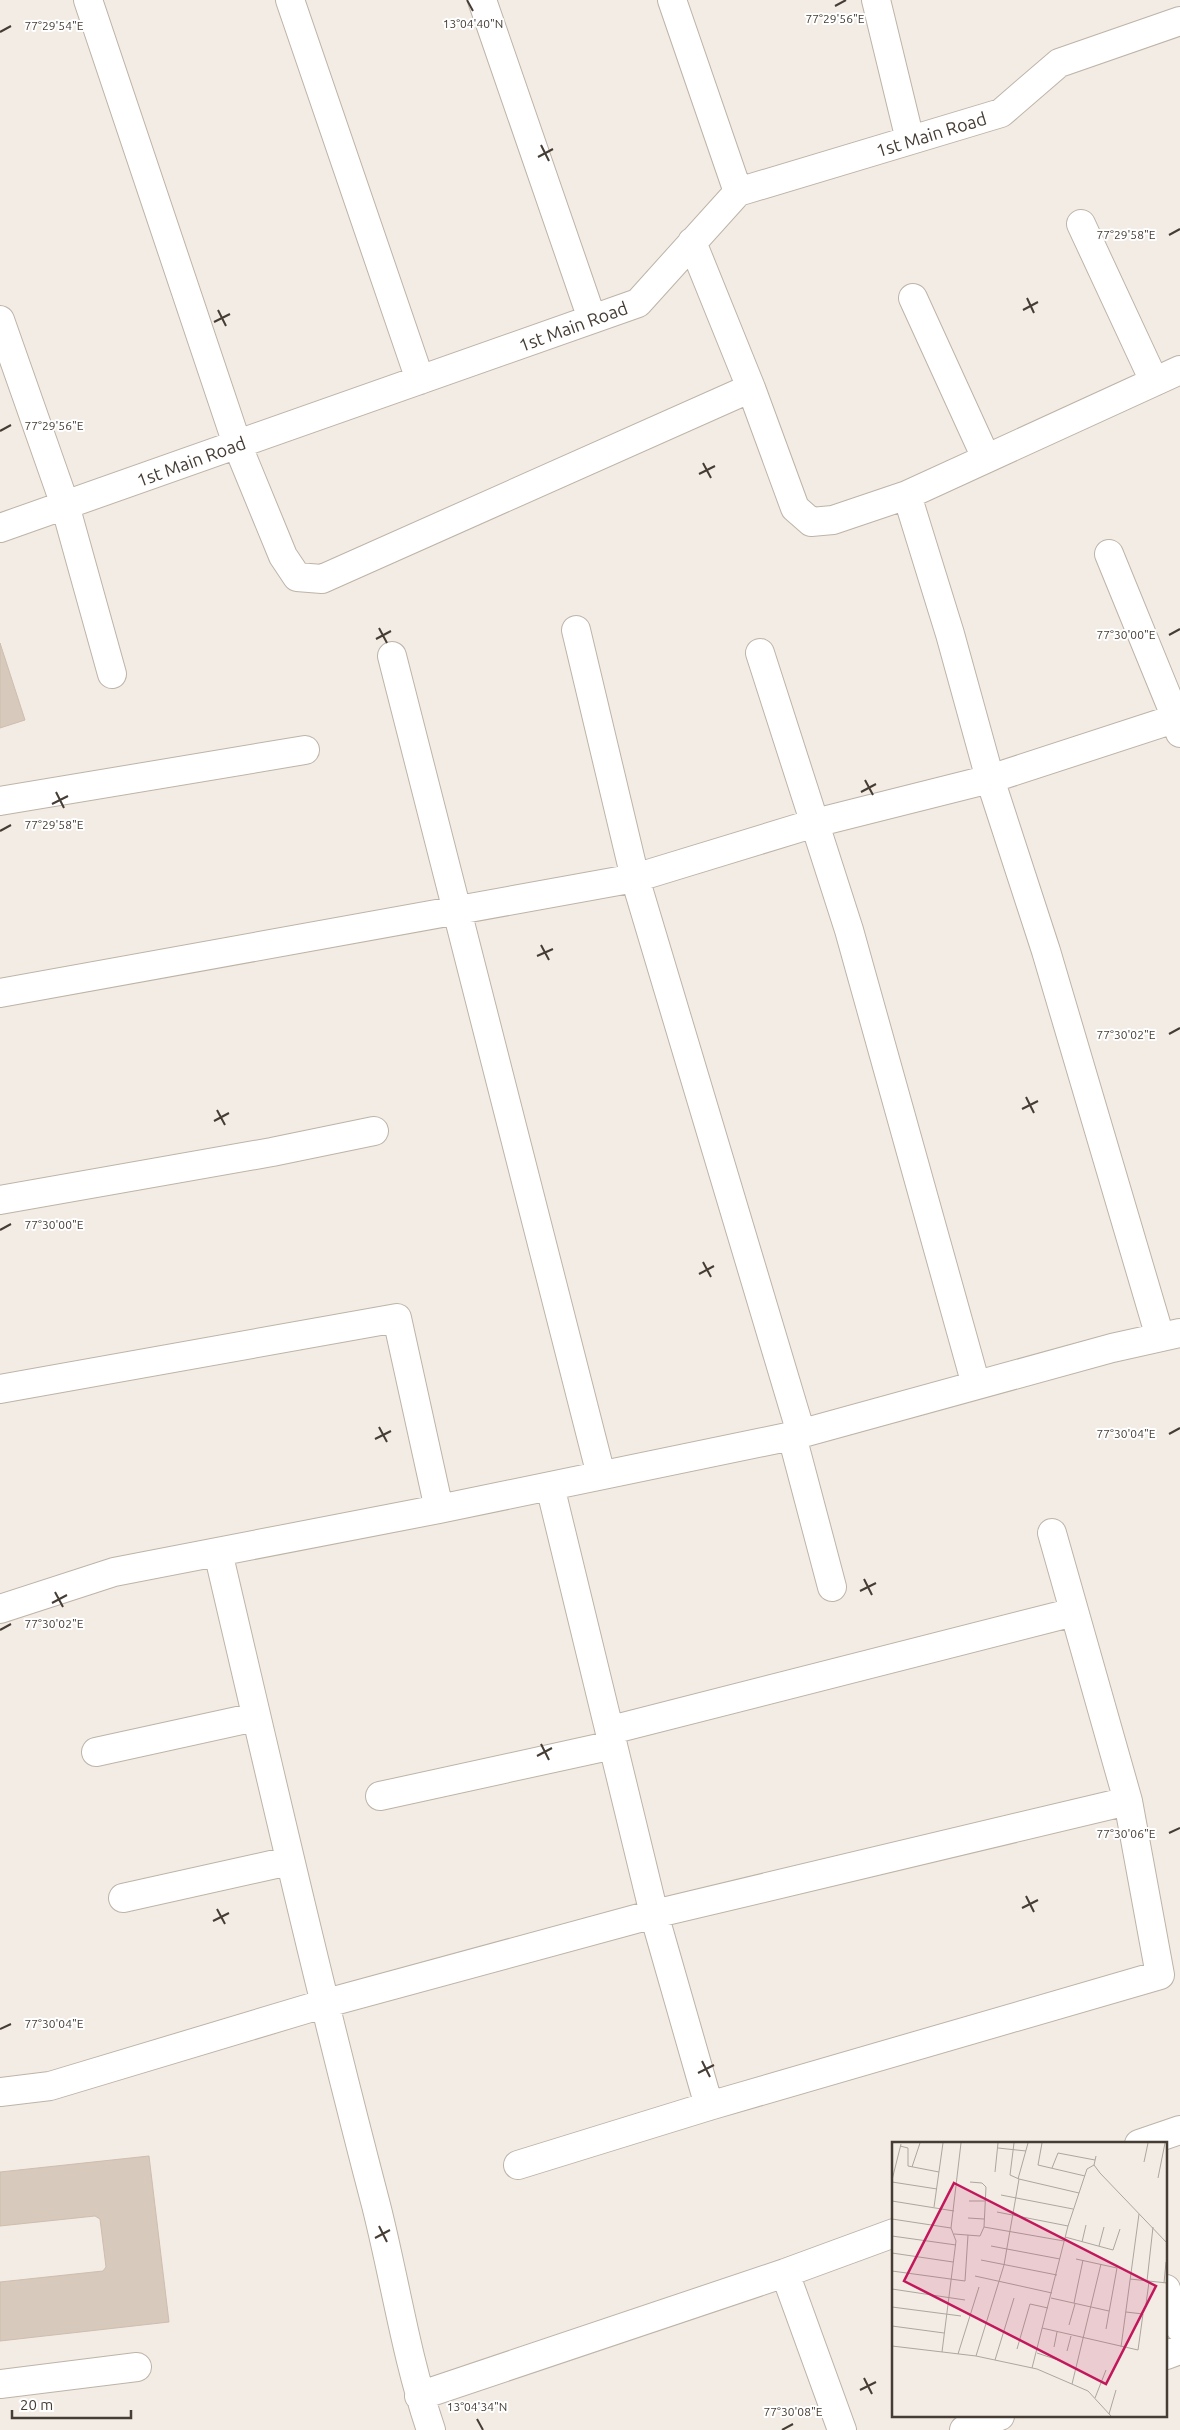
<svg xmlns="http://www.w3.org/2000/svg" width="1180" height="2430" viewBox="0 0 1180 2430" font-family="Ubuntu,sans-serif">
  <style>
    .building { fill: #d7c9bc; stroke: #cfbdad }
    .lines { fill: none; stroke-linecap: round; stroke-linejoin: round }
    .minor-casing { stroke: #beb3a7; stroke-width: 30 }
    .minor { stroke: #fff; stroke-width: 28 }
    .ticks { fill: none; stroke: #453c34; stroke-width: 2 }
    .labels { text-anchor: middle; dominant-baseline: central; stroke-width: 4; stroke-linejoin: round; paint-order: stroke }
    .street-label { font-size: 18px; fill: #453c34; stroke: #fff }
    .inset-road { fill: none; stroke: #ada69e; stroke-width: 1 }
    .view { fill: #c2185b; fill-opacity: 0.15; stroke: #c2185b; stroke-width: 2.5 }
    .inset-edge { fill: none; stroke: #453c34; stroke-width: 2.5 }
    .ticks-label { font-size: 12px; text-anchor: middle; fill: #453c34; stroke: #fff; stroke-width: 4; stroke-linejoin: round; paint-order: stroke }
  </style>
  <rect width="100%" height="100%" fill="#f2ece4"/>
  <path class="building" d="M0,643L25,720L0,728Z
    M149,2156L169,2322L0,2341V2282L103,2271L106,2267L100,2219L95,2216L0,2226V2172Z"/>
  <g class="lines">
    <g class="minor-casing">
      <path id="minor" d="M88,0L237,444L283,556L297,577L322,579L751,388
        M290,0L420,380
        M482,0L592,319
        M672,0L738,192
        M876,0L910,140
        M1081,224L1154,381
        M692,242L751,388L795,508L811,522L833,520L907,495L950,634L990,779L1046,951L1160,1337
        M913,298L986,458
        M0,320L65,505L112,674
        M907,495L1180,370
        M0,528L638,303L738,192L1001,113L1059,63L1180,21
        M1109,554L1176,718L1180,733
        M576,630L635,878L801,1433
        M760,653L849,930L976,1385
        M392,656L601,1475
        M0,801L305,750
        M0,993L635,878L815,823L990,779L1180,717
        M0,1200L272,1152L374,1131
        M0,1389L397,1318L439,1509
        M792,1436L832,1587
        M550,1486L654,1914L709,2106
        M218,1552C269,1770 319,1988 376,2205C395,2280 406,2357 431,2430
        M0,1609L114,1572L439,1509L792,1436L1112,1348L1180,1333
        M611,1730L1074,1612
        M96,1752L256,1717
        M380,1796L613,1745
        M123,1898L289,1861
        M0,2092L50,2086L323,2004L654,1914L1128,1801
        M1139,2144L1180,2130
        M518,2165L709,2106L1160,1975L1128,1801L1052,1533
        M785,2273L842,2430
        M1166,2289L1180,2328
        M1166,2355L1180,2350
        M0,2384L137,2367
        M419,2396L785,2273L894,2233
        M964,2430L1000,2416"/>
    </g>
    <use href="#minor" class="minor"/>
  </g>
  <path class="ticks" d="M467,0L473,11M835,6L846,0M0,32L11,26M541,145L549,161M538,157L553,149M1169,235L1180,229M1027,298L1034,313M218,310L226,326M1023,310L1038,302M214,322L230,314M0,431L11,425M703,463L711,478M699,474L715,466M379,628L387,643M1169,635L1180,629M376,639L391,631M865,780L873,795M56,792L64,808M861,792L876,784M52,804L68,796M0,831L11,825M541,945L549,960M537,956L553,949M1169,1034L1180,1028M1026,1097L1034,1113M1022,1109L1038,1101M217,1110L225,1125M214,1121L229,1113M0,1230L11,1224M703,1262L711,1277M699,1274L714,1266M379,1427L387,1442M1169,1434L1180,1428M375,1439L391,1431M864,1579L872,1595M860,1591L876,1583M55,1592L63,1607M52,1603L67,1595M0,1630L11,1624M541,1744L549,1760M537,1756L552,1748M1169,1833L1180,1828M1026,1896L1034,1912M1022,1908L1038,1900M217,1909L225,1924M213,1921L229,1913M0,2029L11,2024M702,2061L710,2077M698,2073L714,2065M379,2226L387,2242M375,2238L390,2230M864,2378L872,2394M860,2390L876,2382M477,2419L483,2430M782,2430L793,2424"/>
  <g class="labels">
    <g class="street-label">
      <text transform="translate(931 134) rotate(-17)">1st Main Road</text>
      <text transform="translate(573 326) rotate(-20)">1st Main Road</text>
      <text transform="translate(191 461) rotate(-20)">1st Main Road</text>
    </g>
  </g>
  <g transform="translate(892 2142)">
    <rect width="275" height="275" fill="#f2ece4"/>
    <path class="inset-road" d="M122,1L118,33L127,37M150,1L146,23L193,34M8,4L16,6V24L47,30M106,6L134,9M204,14L202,23L208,31L275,101M252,20L256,1M20,25L28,1M160,26L166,11L203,18M103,30L106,1M266,36L273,1M126,37L136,1M0,38L9,2M0,40L45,47M78,40L90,41L94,45L92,85M109,53L181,67M0,59L62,69M77,59H93M42,65L51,1M105,70L176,84M76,76L92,77M0,77L59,86M62,92L88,94L92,85L172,99M0,94L64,103M173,95L221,108L228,87M190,100L194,83M99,104L168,117M207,104L212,85M0,111L61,120M184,117L225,126L214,187M89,118L165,133M0,129L73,139L76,93M83,134L160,151M238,137L275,141M255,139L261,85M272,141L274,120M0,147L73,158M159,156L217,169M182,161L191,118M254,162L257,140M0,165L69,174M177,183L183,162M0,184L52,191M150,186L246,208L251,172L234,170M0,204L84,214L145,227L196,249L219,274M162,205L165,190M229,205L247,72M125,207L138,162L156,166M175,209L179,194M50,210L64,99L59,86L69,1M145,211L169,219M66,212L87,145M84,214L112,123L127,37L187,51M103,218L122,156M140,226L176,84L195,27L202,23M180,242L209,122M203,256L214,228M217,272L224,248"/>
    <path class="view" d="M62,41L264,144L214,242L12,139Z"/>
    <rect width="275" height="275" class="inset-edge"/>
  </g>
  <g class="ticks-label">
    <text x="835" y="23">77°29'56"E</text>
    <text x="473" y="28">13°04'40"N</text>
    <text x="54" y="30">77°29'54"E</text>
    <text x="1126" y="239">77°29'58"E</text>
    <text x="54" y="430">77°29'56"E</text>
    <text x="1126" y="639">77°30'00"E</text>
    <text x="54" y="829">77°29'58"E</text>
    <text x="1126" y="1039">77°30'02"E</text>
    <text x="54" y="1229">77°30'00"E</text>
    <text x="1126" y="1438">77°30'04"E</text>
    <text x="54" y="1628">77°30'02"E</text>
    <text x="1126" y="1838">77°30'06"E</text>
    <text x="54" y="2028">77°30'04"E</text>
    <text x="477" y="2411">13°04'34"N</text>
    <text x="793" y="2416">77°30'08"E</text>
  </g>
  <path d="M12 2410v8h119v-8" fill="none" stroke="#453c34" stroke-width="2.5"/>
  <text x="20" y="2410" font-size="15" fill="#453c34" stroke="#ffffff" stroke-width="4" paint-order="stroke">20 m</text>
</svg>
